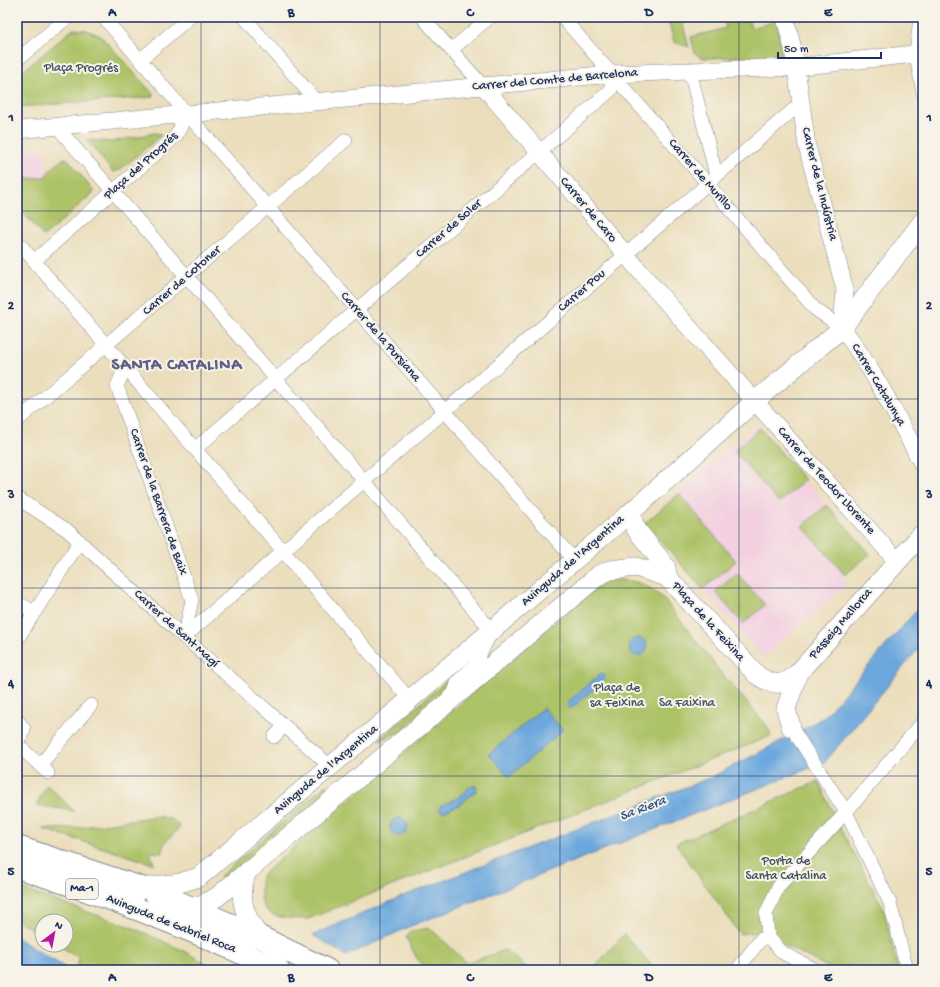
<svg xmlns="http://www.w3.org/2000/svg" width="940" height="987" viewBox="0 0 940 987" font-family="'Gochi Hand',sans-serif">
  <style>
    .built { fill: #f3cfe0 }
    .green { fill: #adc368; stroke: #647963 }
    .water { fill: #6ca7dd; stroke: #446b9e }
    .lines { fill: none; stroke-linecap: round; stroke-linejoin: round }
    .minor-casing { stroke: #83868d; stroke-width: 14 }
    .tertiary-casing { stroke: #83868d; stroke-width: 18 }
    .secondary-casing { stroke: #83868d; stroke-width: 20 }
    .trunk-casing { stroke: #83868d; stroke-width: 24 }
    .minor { stroke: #fff; stroke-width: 13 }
    .tertiary { stroke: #fff; stroke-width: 17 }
    .secondary { stroke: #fff; stroke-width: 19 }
    .trunk { stroke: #fff; stroke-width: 22 }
    .grid { fill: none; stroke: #1b2f5e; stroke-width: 1; stroke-opacity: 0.55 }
    .labels { text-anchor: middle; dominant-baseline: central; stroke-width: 4; stroke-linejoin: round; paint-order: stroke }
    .shield { fill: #f7f3e8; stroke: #5d6a87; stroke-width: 1 }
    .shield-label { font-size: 12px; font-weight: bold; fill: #1b2f5e }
    .park-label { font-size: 13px; fill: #405460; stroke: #f7f3e8 }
    .street-label { font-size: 13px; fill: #1b2f5e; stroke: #f7f3e8 }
    .water-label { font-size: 14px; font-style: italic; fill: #335384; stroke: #f7f3e8 }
    .district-label { font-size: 17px; font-weight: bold; letter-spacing: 1px; fill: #5f5e88; stroke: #f7f3e8 }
    .neatline { fill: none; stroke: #1b2f5e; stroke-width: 1.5 }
    .grid-label { font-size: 13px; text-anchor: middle; font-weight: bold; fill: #1b2f5e }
  </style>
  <rect width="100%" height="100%" fill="#f7f3e8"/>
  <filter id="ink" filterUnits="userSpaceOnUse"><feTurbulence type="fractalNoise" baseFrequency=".025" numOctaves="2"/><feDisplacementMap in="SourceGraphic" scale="8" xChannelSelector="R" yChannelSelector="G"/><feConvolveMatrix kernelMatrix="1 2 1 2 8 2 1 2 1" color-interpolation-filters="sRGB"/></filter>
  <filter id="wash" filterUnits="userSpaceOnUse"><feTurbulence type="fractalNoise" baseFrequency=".012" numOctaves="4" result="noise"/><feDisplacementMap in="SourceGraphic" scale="16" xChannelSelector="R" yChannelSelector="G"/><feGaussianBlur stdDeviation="0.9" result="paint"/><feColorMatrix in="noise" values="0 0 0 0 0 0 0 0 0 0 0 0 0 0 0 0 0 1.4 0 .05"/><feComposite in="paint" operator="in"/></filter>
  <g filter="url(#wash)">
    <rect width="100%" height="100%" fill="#ebdebc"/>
    <path class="built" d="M45,149L47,177L17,180V151Z
      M757,425L870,554L842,578L847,584L763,657L645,523Z"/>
    <path class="green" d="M667,17H681L689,47L674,42Z
      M723,17H748L751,28L774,22L772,17H776L782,56L702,58L695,53L691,37L726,28Z
      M73,29L86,30L101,36L153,94L154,97L17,107V76Z
      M155,133L160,134V136L120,170L113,172L86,139L111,142Z
      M64,158L68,159L94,192L46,235H42L17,205V180L47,177V173Z
      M760,428L805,480L779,503L734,451Z
      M679,494L736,561L703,589L645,523Z
      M827,505L870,554L845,575L802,526Z
      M737,573L765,605L743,624L715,592Z
      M612,580C636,580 643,582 662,597L719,670L767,726L771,736L308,919C271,918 256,917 262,875L596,587Z
      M446,681L447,682L440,695L400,732L379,740Z
      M818,781L842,831L884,910L898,970H833L760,932L740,934L676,844Z
      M47,785L74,811L36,805Z
      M326,785L331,791L226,881L219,877Z
      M158,816L173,820L180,827L164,844L162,853L150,852L154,864L43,829L76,828Z
      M17,888L129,926L180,949L218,970H77L79,958L58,945H66V921H42V935L17,920Z
      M430,928L467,963L505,950L530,970H427L416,957L406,937L411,931Z
      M624,934L656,970H592Z"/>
    <path class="water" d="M923,603V643L825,762L411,926L346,956L313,935L401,897L712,777L802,730L824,717Z
      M629 647a9 9 0 1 1 18 0a9 9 0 1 1-18 0Z
      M600,674L605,675L604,680L572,708L568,707L567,703Z
      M543,708L563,730L509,777L489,754Z
      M474,785L477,787L476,791L459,805L443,812L439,810L440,806L456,799L471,786Z
      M390 827a9 9 0 1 1 18 0a9 9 0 1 1-18 0Z
      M17,938L69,970H17Z"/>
  </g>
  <g filter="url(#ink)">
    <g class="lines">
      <g class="minor-casing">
        <path id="minor" d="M103,17L574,560
          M244,17L316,101
          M422,17L484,87
          M562,17L707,183L815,309L842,328
          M920,17L916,54L923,93
          M451,50L490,17
          M17,60L68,17
          M140,60L190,17
          M690,71L716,175
          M611,74V90L195,449L283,551L801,103
          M57,127L353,468L492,631L474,666L458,681L453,695
          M17,241L195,449
          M34,261L176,136L187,114
          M125,368L117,386L192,600L184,637
          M17,421L346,140
          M17,498L67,530L184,637L330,766
          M17,606L20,604L34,612
          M184,637L283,551L410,700
          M17,640L80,541
          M17,719L24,729L17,743
          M791,727L846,812L923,722
          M274,737L284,726
          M17,744L48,773
          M40,765L91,705
          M737,970L761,939L768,937
          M816,970L783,953L768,937L766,914L778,887L846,812L890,903L907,970"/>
      </g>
      <g class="tertiary-casing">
        <path id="tertiary" d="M785,17L794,53L807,146L845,290L842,328C874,370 898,419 923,465
          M484,87L654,288L897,561
          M17,130L611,74L796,67L923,53"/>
      </g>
      <g class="secondary-casing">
        <path id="secondary" d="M630,513L636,529L666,567L667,577
          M791,727L786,709L798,673L923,533
          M247,871C237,897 244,916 260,937
          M142,888L180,883L199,877L503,621L630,513L755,401L842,328L923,221
          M182,910L193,909L217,897L599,575L610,570L636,567L667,577L757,675C773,686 784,687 798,673"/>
      </g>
      <g class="trunk-casing">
        <path id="trunk" d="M17,847L141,888
          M17,867C106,895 193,929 278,970
          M154,892L260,937L327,970"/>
      </g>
      <use href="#minor" class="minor"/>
      <use href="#tertiary" class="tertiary"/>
      <use href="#secondary" class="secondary"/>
      <use href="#trunk" class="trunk"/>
    </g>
  </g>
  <path class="grid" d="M201,17V970M380,17V970M560,17V970M739,17V970M17,211H923M17,399H923M17,588H923M17,776H923"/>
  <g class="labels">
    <rect class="shield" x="66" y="879" width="32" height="20" rx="3"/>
    <g class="shield-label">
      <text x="82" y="889">Ma-1</text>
    </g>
    <g class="park-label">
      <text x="81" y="68">Plaça Progrés</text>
      <text x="617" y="688">Plaça de<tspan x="617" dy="15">sa Feixina</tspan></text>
      <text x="687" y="703">Sa Faixina</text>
      <text x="786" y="861">Porta de<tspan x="786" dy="15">Santa Catalina</tspan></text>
    </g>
    <g class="street-label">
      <text transform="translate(555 80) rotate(-5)">Carrer del Comte de Barcelona</text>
      <text transform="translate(141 166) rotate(-42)">Plaça del Progrés</text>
      <text transform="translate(700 175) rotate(49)">Carrer de Murillo</text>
      <text transform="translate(819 184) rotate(76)">Carrer de la Indústria</text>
      <text transform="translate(588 210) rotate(50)">Carrer de Caro</text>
      <text transform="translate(449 229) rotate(-41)">Carrer de Soler</text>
      <text transform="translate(182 281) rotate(-41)">Carrer de Cotoner</text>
      <text transform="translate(582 291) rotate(-41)">Carrer Pou</text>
      <text transform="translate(380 337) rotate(49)">Carrer de la Pursiana</text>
      <text transform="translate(878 385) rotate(59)">Carrer Catalunya</text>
      <text transform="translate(826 481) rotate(48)">Carrer de Teodor Llorente</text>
      <text transform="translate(158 502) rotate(71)">Carrer de la Barrera de Baix</text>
      <text transform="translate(573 561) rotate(-41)">Avinguda de l'Argentina</text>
      <text transform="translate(708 622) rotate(48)">Plaça de la Feixina</text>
      <text transform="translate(841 624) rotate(-49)">Passeig Mallorca</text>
      <text transform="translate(176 629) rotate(42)">Carrer de Sant Magí</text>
      <text transform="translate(326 770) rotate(-40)">Avinguda de l'Argentina</text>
      <text transform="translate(171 924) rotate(22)">Avinguda de Gabriel Roca</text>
    </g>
    <g class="water-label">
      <text transform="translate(643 809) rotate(-21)">Sa Riera</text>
    </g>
    <g class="district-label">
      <text x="177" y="366">SANTA CATALINA</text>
    </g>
  </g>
  <rect width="940" height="987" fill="none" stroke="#f7f3e8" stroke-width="44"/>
  <g transform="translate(54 933) rotate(32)"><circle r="19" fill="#f7f3e8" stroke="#9fa5b1"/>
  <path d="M0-3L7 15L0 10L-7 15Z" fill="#b5179e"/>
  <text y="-6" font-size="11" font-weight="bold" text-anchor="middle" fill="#1b2f5e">N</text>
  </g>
  <path d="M778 52v6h103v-6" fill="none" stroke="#1b2f5e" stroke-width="2"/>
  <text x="784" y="52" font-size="12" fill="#1b2f5e" stroke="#f7f3e8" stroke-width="3" paint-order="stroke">50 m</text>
  <rect x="22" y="22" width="896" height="943" class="neatline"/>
  <g class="grid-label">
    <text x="112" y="16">A</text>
    <text x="291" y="16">B</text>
    <text x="470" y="16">C</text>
    <text x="649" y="16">D</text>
    <text x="828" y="16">E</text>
    <text x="11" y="121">1</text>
    <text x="929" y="121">1</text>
    <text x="11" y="309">2</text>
    <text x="929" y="309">2</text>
    <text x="11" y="498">3</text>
    <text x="929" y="498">3</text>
    <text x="11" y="687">4</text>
    <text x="929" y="687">4</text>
    <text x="11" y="875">5</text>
    <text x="929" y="875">5</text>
    <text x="112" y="981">A</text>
    <text x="291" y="981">B</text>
    <text x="470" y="981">C</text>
    <text x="649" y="981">D</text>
    <text x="828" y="981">E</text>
  </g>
</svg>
